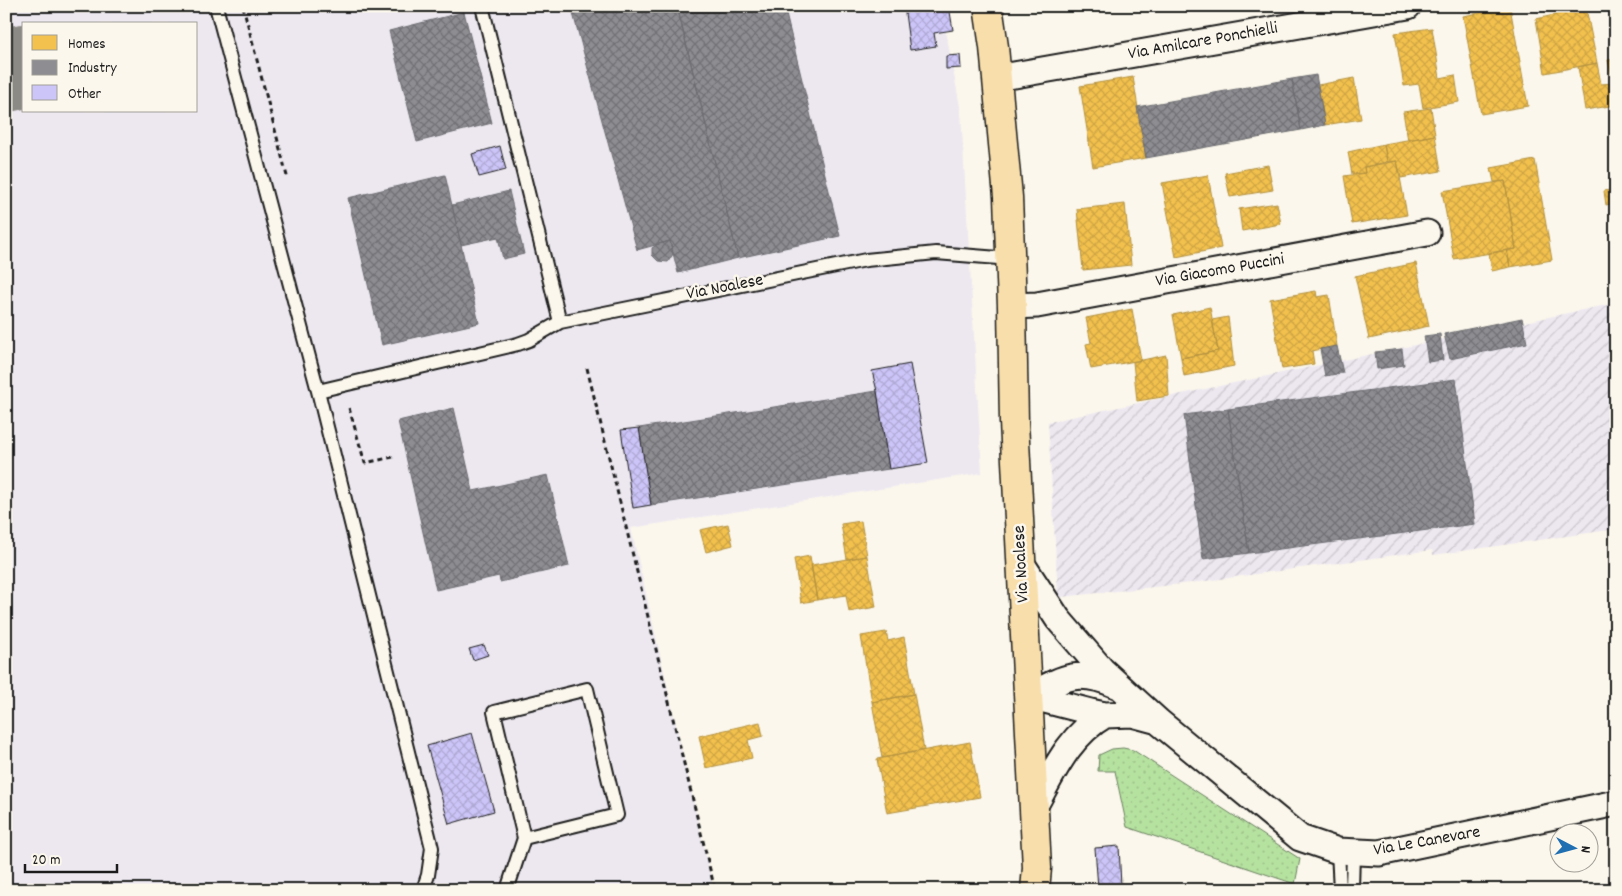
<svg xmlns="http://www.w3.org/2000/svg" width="1622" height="896" viewBox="0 0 1622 896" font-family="Dekko,sans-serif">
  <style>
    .built { fill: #ede8f0; fill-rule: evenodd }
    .industrial { fill: url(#industrial-furrows) }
    .grass { fill: url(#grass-dots); stroke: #697f5e }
    .homes { fill: url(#homes-cross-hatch); stroke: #b2903f }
    .industry { fill: url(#industry-cross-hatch); stroke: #6b6b6f }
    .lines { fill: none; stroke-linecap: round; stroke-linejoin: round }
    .taxiway { stroke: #8c8a84; stroke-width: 84 }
    .building { fill: url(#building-cross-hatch); stroke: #1c1c1c }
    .service-casing { stroke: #1c1c1c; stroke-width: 16 }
    .minor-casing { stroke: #1c1c1c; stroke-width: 29 }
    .primary-casing { stroke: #1c1c1c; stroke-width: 31 }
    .path { stroke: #1c1c1c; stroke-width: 3; stroke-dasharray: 5 4; stroke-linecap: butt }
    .service { stroke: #fbf7ec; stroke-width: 12 }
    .minor { stroke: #fbf7ec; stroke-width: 25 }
    .primary { stroke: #f8deab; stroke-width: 28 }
    .labels { text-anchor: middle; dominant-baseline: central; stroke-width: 5; stroke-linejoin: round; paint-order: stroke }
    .street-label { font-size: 18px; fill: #1c1c1c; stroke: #fbf7ec }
  </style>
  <defs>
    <pattern id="industrial-furrows" width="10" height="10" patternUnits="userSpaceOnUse" patternTransform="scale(1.25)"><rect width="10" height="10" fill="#ede8f0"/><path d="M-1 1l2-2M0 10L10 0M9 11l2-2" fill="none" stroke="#cbc6cd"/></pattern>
    <pattern id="grass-dots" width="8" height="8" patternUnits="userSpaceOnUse" patternTransform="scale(1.25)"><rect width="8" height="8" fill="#b6e2a0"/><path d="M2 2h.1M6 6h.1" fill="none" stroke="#9cc189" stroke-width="1.8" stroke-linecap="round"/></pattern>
    <pattern id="homes-cross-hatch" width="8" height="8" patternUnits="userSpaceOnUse" patternTransform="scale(1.25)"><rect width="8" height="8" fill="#f2c14e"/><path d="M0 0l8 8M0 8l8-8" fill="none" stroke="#cfa544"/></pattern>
    <pattern id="industry-cross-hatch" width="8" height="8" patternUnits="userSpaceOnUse" patternTransform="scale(1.25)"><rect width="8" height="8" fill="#8d8d92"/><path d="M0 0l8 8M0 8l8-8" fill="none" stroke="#727276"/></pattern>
    <pattern id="building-cross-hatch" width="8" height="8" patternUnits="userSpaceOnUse" patternTransform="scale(1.25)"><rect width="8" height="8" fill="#ccc5f8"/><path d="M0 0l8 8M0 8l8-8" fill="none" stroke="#afa9d4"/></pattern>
  </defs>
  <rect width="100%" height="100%" fill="#fbf7ec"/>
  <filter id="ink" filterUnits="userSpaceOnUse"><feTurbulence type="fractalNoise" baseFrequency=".02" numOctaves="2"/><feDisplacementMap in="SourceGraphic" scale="10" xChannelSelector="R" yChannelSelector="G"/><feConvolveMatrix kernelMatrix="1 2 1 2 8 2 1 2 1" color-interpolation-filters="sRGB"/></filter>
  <g filter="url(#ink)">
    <path class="built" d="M6,6H941L961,112L982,473L631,528L714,890H6ZM24,24H196V111H24Z"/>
    <path class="industrial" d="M1616,303V529L1433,555L1432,550L1191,583L1061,597L1058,595L1048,422Z"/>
    <path class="grass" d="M1123,748L1133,750L1300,859L1295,884L1127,827L1115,771H1098L1099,755L1112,749Z"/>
    <path class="homes" d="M1610,6H1616V32Z
      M1510,7L1528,106L1481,114L1463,16Z
      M1586,8L1597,63L1545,73L1536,19Z
      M1432,28L1440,78L1455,75L1459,102L1423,108L1419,84L1404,86L1395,33Z
      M1616,59V96L1608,60Z
      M1597,63L1601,84L1613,83L1616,105L1585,110L1578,67Z
      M1133,77L1146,158L1093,167L1080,86Z
      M1354,78L1361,119L1325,125L1318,85Z
      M1431,108L1435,135L1408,140L1403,112Z
      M1435,135L1441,171L1401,178L1397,161L1387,162L1384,144Z
      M1384,144L1387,162L1364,167L1365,173L1352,174L1348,152Z
      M1535,160L1552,260L1510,267L1507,250L1516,249L1505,181L1494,182L1491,168Z
      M1397,161L1407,215L1352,224L1344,176L1365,173L1364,167Z
      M1268,165L1273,190L1230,197L1225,173Z
      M1208,175L1221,248L1176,257L1162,183Z
      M1505,181L1516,249L1454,259L1442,191Z
      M1616,189V203L1606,205L1604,191Z
      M1277,203L1281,224L1242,231L1239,209Z
      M1125,204L1131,265L1083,270L1077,209Z
      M1507,250L1510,267L1492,271L1489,253Z
      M1416,263L1429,326L1369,339L1355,276Z
      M1316,291L1317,297L1329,295L1337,346L1312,351L1314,364L1282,369L1270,299Z
      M1210,307L1218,351L1181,358L1173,315Z
      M1132,309L1141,360L1091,369L1086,344L1091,343L1086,318Z
      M1228,317L1234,366L1184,376L1181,358L1218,351L1212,320Z
      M1166,355L1169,396L1137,401L1133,362Z
      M861,521L867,556L847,559L841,524Z
      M728,524L733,545L706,552L700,530Z
      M810,556L817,600L801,603L794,559Z
      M867,556L876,607L849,612L846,595L817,600L811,565Z
      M886,632L888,641L904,637L914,694L872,702L861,636Z
      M914,694L924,750L882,758L872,702Z
      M760,722L763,736L748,740L752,758L706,768L699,736Z
      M970,742L980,797L887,813L877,759Z"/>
    <path class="industry" d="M319,6H335L320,10Z
      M571,6H677L738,258L678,273L670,241L637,250Z
      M677,6H784L840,236L738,258Z
      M464,12L492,123L417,142L389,31Z
      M1316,75L1325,125L1301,130L1292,79Z
      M1292,79L1301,130L1146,158L1137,107Z
      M445,175L479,323L382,345L348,198Z
      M509,191L524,254L503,259L498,237L461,245L452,205Z
      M670,241L673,254L668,262L658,261L652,255V248L658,244Z
      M1522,318L1527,343L1450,359L1444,334Z
      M1440,334L1443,360L1428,362L1424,336Z
      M1337,346L1343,373L1325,376L1320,349Z
      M1402,349L1404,365L1377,369L1375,352Z
      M1456,379L1475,524L1249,553L1228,409Z
      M877,391L889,469L651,505L639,428Z
      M454,408L473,491L548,475L569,566L500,582L499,576L436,590L398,421Z
      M1228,409L1249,553L1203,559L1184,415Z"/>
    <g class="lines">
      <path class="taxiway" d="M6,70L24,66"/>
    </g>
    <path class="building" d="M904,6H949L953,30L934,33L936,46L910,50Z
      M960,55L961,68L946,69V56Z
      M500,146L506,170L479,177L472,154Z
      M910,364L928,463L889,469L877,391L872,371Z
      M639,428L651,505L633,508L621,430Z
      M484,645L488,655L473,660L469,649Z
      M472,733L494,811L449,824L427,746Z
      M1119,846L1121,886L1098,888L1095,848Z"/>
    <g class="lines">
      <g class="service-casing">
        <path id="service" d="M216,6L318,391L432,848L428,875L423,890
          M482,6L560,322
          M318,391L518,344L529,340L560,322L866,260L936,253L1011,259
          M587,689L617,815L524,838L494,712Z
          M1338,851L1340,890
          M507,890L524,838
          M1352,890L1353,852"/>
      </g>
      <g class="minor-casing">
        <path id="minor" d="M997,78L1408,6
          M1012,306L1037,305L1427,233
          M1022,564L1058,619L1102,670L1159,722L1300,838L1338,851L1379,853L1616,803
          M1029,696L1095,713L1105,715L1132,714L1158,721
          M1029,696C1063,678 1077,668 1116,685
          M1034,807C1053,773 1069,735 1105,715"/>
      </g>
      <g class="primary-casing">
        <path id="primary" d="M988,6L994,47L1008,197L1012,306L1014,422L1037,868L1035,890"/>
      </g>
      <path class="path" d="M243,6L288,180
        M587,368L715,890
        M349,408L365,463L393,457"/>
      <use href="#service" class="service"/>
      <use href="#minor" class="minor"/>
      <use href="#primary" class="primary"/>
    </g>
  </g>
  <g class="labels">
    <g class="street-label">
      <text transform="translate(1203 42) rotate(-10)">Via Amilcare Ponchielli</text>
      <text transform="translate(1220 271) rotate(-10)">Via Giacomo Puccini</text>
      <text transform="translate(725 288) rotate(-11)">Via Noalese</text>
      <text transform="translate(1022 564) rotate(-93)">Via Noalese</text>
      <text transform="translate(1427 842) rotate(-10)">Via Le Canevare</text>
    </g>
  </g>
  <rect width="1622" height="896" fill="none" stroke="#fbf7ec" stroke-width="25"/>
  <rect x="12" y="12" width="1597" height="871" fill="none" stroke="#1c1c1c" stroke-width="2" filter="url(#ink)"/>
  <rect x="22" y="22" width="175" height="90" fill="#fbf7ec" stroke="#a29f99"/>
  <rect x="32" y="35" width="25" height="15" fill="#f2c14e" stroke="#a29f99"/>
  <text x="68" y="48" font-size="15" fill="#1c1c1c">Homes</text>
  <rect x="32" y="60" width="25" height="15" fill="#8d8d92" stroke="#a29f99"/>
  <text x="68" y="72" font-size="15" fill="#1c1c1c">Industry</text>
  <rect x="32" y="85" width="25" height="15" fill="#ccc5f8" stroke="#a29f99"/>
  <text x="68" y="98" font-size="15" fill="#1c1c1c">Other</text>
  <g transform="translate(1574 848) rotate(96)"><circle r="24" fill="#fbf7ec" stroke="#a29f99"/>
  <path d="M0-4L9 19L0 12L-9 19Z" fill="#1f6fb2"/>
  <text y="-8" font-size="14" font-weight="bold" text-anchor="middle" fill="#1c1c1c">N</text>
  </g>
  <path d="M25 864v8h92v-8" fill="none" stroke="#1c1c1c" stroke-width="2.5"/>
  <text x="32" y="864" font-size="15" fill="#1c1c1c" stroke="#fbf7ec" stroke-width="4" paint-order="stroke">20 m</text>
</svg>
